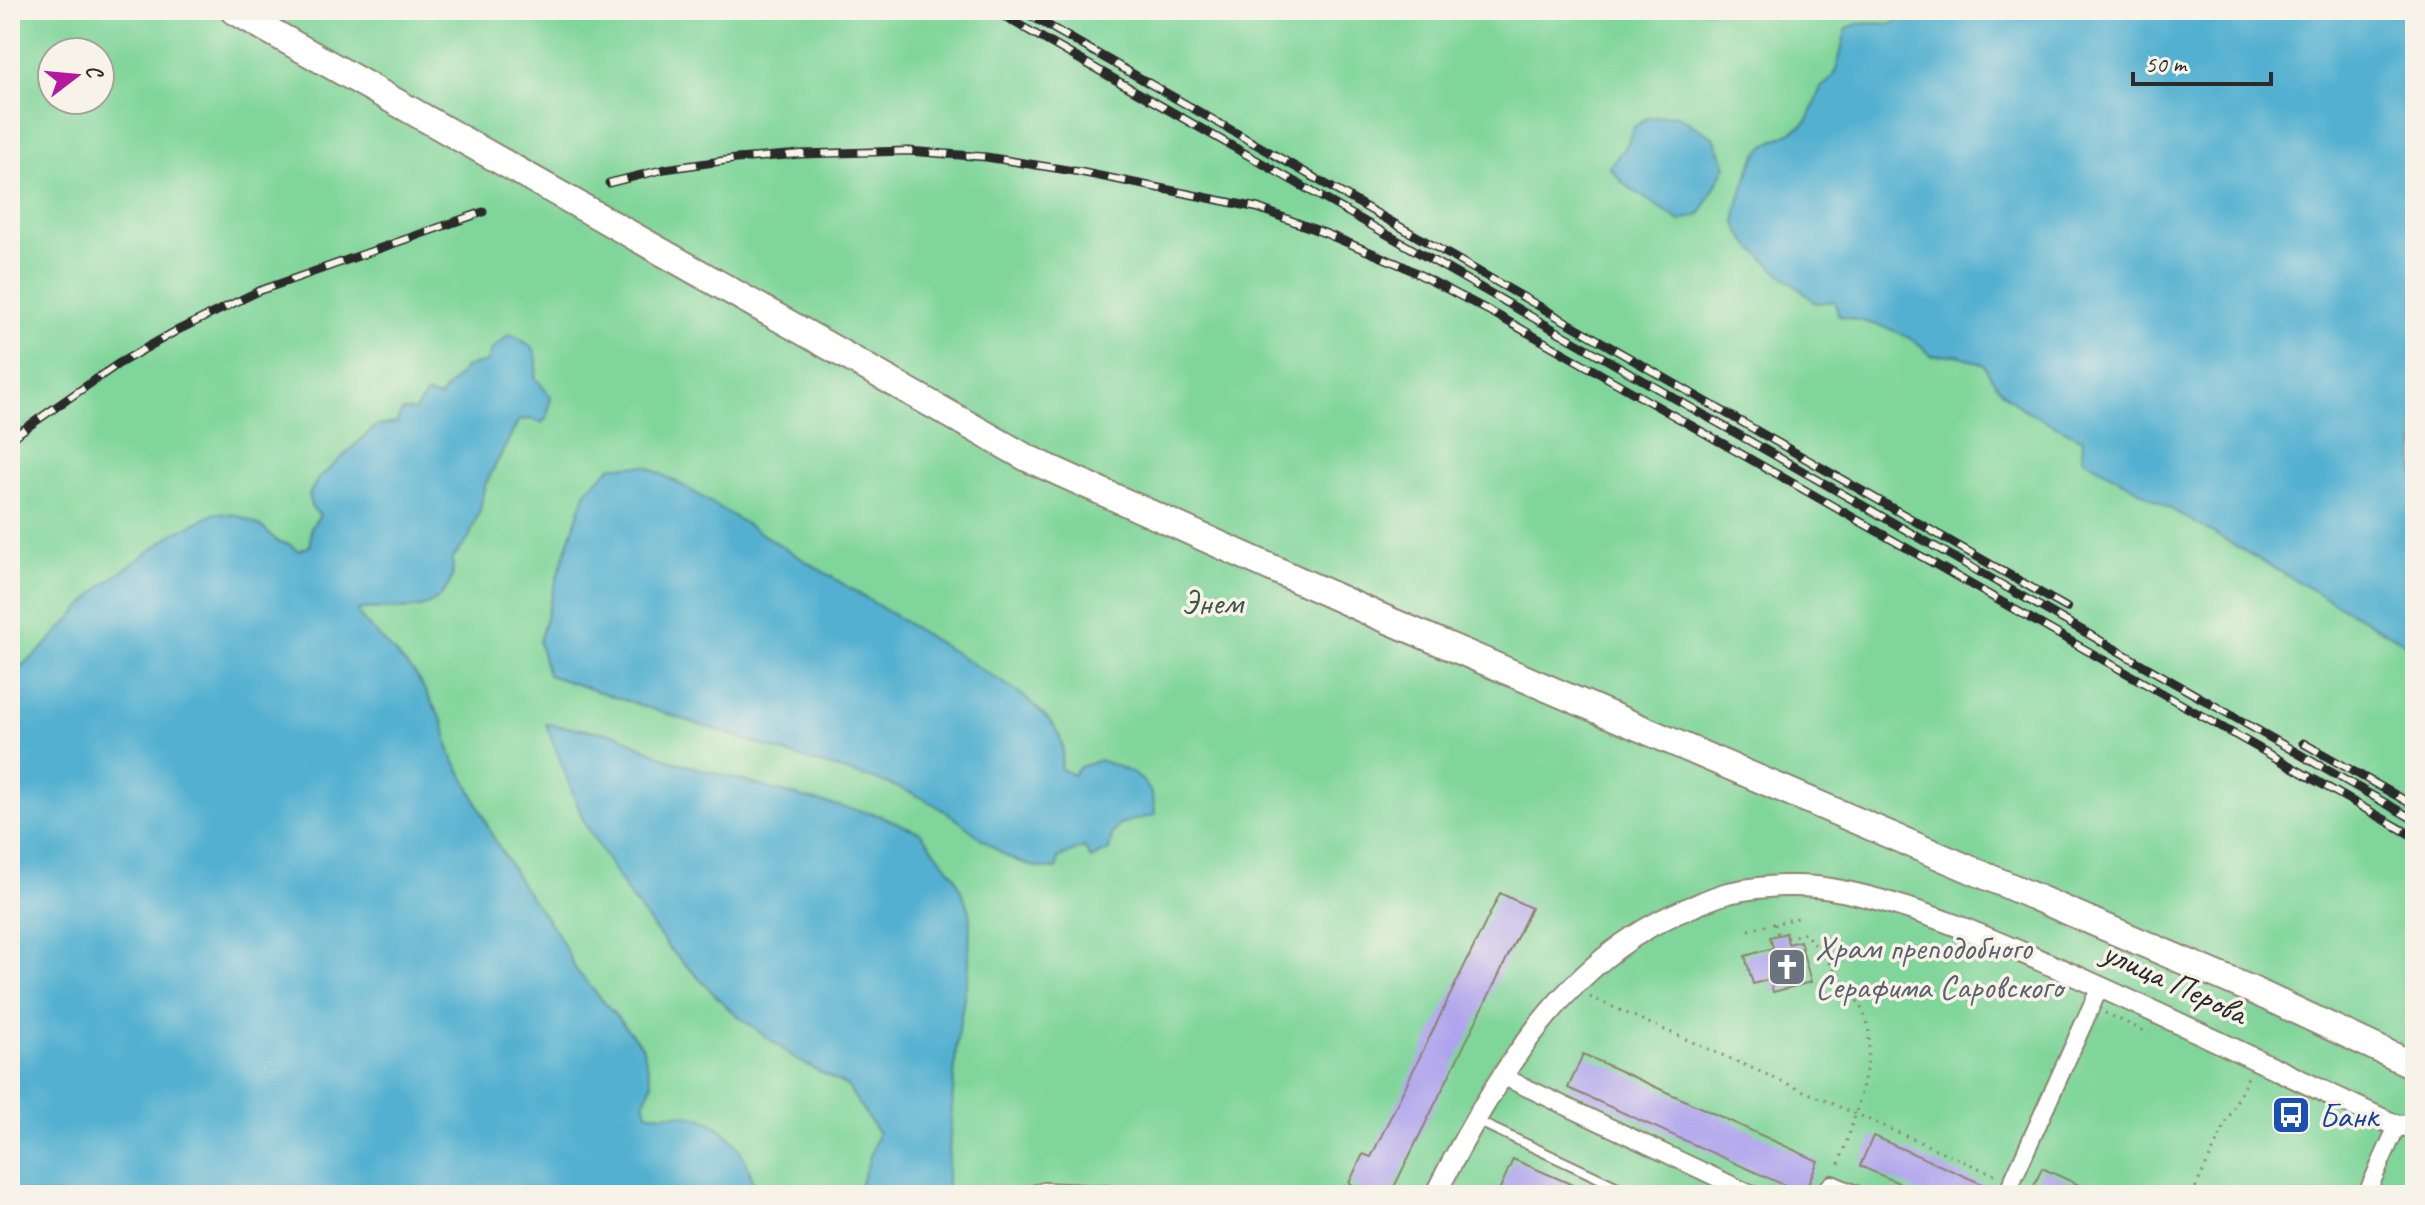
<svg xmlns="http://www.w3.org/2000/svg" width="2425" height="1205" viewBox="0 0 2425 1205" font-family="Caveat,sans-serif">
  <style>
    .green { fill: #7fd59a; stroke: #558062; stroke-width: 2; fill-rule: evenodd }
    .water { fill: #52b0d0; stroke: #3e6e7e; stroke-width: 2 }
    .building { fill: #aea3ed }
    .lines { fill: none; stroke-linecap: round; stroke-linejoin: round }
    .service-casing { stroke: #8c8472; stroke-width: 12 }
    .minor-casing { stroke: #8c8472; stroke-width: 20 }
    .tertiary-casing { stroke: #8c8472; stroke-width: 24 }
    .trunk-casing { stroke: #8c8472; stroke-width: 30 }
    .path { stroke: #8c8472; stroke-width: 3; stroke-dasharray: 2 6; stroke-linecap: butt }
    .service { stroke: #fff; stroke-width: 8 }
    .minor { stroke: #fff; stroke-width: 16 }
    .tertiary { stroke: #fff; stroke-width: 20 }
    .trunk { stroke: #fff; stroke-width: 26 }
    .rail-casing { stroke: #2b2b2b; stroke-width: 9 }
    .rail { stroke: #f7f3e8; stroke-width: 6; stroke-dasharray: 18; stroke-linecap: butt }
    .labels { text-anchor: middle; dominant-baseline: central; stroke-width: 7; stroke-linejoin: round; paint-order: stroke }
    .park-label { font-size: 34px; fill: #405647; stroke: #f7f3e8 }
    .worship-label { font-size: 34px; fill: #5b616d; stroke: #f7f3e8; text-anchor: start }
    .street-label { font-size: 34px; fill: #2b2b2b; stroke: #f7f3e8 }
    .transit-label { font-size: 34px; fill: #164399; stroke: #f7f3e8; text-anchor: start }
  </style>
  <rect width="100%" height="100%" fill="#f7f3e8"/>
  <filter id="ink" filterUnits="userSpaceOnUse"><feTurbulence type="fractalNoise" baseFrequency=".0125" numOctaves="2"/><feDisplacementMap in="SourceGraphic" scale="16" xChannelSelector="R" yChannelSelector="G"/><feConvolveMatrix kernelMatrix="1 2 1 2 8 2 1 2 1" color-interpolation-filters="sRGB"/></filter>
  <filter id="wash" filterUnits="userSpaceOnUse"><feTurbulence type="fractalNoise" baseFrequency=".006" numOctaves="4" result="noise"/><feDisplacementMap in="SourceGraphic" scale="32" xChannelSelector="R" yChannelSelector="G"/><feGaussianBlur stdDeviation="1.8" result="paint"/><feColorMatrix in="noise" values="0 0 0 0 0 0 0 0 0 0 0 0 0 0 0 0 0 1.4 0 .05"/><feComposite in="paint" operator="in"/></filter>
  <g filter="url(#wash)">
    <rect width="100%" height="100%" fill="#eddcb9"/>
    <path class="green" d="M10,10H2415V1195H10ZM52,52H100V100H52Z"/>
    <path class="water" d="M1919,10H2415V649L2082,458L2083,439C2042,418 2006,409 1984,365L1958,355L1931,356C1912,330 1869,323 1839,316L1834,301L1816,303C1798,286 1737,244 1736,221C1736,209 1741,196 1744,185C1749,172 1753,156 1764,147C1776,137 1796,133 1807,121C1813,114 1816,97 1821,87C1840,78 1840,48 1847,28L1860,23L1892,24Z
      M1676,115L1714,138L1726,166L1700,215L1680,221L1625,185L1609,167L1627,145L1633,128L1647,118Z
      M510,334C532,344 542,351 535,377L551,397L547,418L541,423L531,419L519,420L484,487L480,510L468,540L452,559C454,572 453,579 446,589C426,620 389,604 358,610L361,618L416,675L443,722L451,755L469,786L492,835L523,887L558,934L576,970L642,1046L652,1084L644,1101L647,1113C658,1116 667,1114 678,1114C725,1117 749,1152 755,1195H10V675L40,651L102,586L173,534L216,513L237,515L261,526L278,542L289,544L298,551L310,546L311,527L320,515L311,507L309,495L317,480L376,426L396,423L402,411L415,410L427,394L439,398L466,367L487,362L491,350Z
      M612,466H646L684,486L1020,693C1045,717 1071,730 1060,768L1073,775L1080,767L1100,760C1130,771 1155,778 1155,815L1119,824L1112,835L1109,850L1091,859L1084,847L1058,858L1057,869C1001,869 978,829 935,805C894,781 848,773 804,759C718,731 633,703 548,675L539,642L558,574L586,491Z
      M546,724L616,734L672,761L808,799L878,815L920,832L955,876L970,911L969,965L956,1049L946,1195H857L878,1133L847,1086L797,1060L729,1009L668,947L627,892L585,824Z"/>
    <g id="blocks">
      <path class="building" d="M1500,893L1531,908L1494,985L1390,1195H1354L1357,1187L1349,1183L1363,1154L1371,1157Z
        M1786,933L1788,944L1800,941L1811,982L1773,992L1770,979L1753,984L1745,956L1773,948L1770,937Z
        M1583,1054L1818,1161L1804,1194L1568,1088Z
        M1873,1136L1996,1190L1995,1195H1926L1860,1166Z
        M1513,1159L1566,1182L1593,1195H1497Z
        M2042,1168L2101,1195H2030Z"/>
    </g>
  </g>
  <g filter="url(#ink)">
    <use href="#blocks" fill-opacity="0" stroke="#8c8472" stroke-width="2"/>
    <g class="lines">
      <g class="service-casing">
        <path id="service" d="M1475,1120L1635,1195
          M1012,1195L1044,1187
          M1041,1195L1044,1187L1108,1190L1126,1195"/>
      </g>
      <g class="minor-casing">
        <path id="minor" d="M1502,1076L1753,1195
          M1820,1195L1832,1184L1858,1195
          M2006,1195L2100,987
          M2366,1195L2397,1126"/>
      </g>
      <g class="tertiary-casing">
        <path id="tertiary" d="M1435,1195C1494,1080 1567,953 1694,906C1705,901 1717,896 1728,893C1764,885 1806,883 1842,891C1918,906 1998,942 2069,973C2179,1022 2288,1075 2397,1126L2415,1125"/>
      </g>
      <g class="trunk-casing">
        <path id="trunk" d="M233,10L1027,458L1374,614L2252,990L2415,1066"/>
      </g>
      <path class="path" d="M1775,924L1778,935
        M1749,930L1801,917
        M1787,938L1805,933C1825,961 1854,986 1866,1019C1879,1051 1849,1136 1837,1169
        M1590,997L1997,1176
        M2105,1013L2149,1033
        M2192,1195L2248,1077"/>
      <use href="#service" class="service"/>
      <use href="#minor" class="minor"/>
      <use href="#tertiary" class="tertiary"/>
      <use href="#trunk" class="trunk"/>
      <g class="rail-casing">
        <path id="rail" d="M993,10L2415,820
          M1021,10L2067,608
          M609,183L665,169L736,159L801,154L908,151L986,157L1080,172L1258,208L1327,234L1403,266L1495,314L2415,837
          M10,439L118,364L176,331L259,291L483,212
          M2303,743L2415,806"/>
      </g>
      <use href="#rail" class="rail"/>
    </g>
  </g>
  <defs>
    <g id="church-square" transform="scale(2)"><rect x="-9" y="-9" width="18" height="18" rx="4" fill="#6b7280" stroke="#f7f3e8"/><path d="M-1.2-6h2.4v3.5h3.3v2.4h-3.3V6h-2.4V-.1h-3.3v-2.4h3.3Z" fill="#fff"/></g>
    <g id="bus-square" transform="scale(2)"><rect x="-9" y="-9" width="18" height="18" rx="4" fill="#1a4fb4" stroke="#f7f3e8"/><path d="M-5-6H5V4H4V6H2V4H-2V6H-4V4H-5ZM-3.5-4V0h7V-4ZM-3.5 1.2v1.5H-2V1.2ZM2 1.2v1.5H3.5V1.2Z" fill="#fff"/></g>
  </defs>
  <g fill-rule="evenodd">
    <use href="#church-square" x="1787" y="967"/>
    <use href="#bus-square" x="2291" y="1115"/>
  </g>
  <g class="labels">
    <g class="park-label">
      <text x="1212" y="602">Энем</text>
    </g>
    <g class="worship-label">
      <text x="1815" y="947">Храм преподобного<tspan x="1815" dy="39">Серафима Саровского</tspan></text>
    </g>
    <g class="street-label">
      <text transform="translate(2175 982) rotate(25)">улица Перова</text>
    </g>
    <g class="transit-label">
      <text x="2319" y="1115">Банк</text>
    </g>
  </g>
  <rect width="2425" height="1205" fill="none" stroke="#f7f3e8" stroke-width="40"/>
  <g transform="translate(76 76) rotate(74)"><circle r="38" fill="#f7f3e8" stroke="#a5a39c" stroke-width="2"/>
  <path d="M0-6L14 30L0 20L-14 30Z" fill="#b5179e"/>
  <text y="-12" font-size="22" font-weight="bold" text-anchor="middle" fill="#2b2b2b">С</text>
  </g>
  <path d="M2133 72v12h138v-12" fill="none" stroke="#2b2b2b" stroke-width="4"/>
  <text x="2145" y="72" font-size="24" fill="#2b2b2b" stroke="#f7f3e8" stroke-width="6" paint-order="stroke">50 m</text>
</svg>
